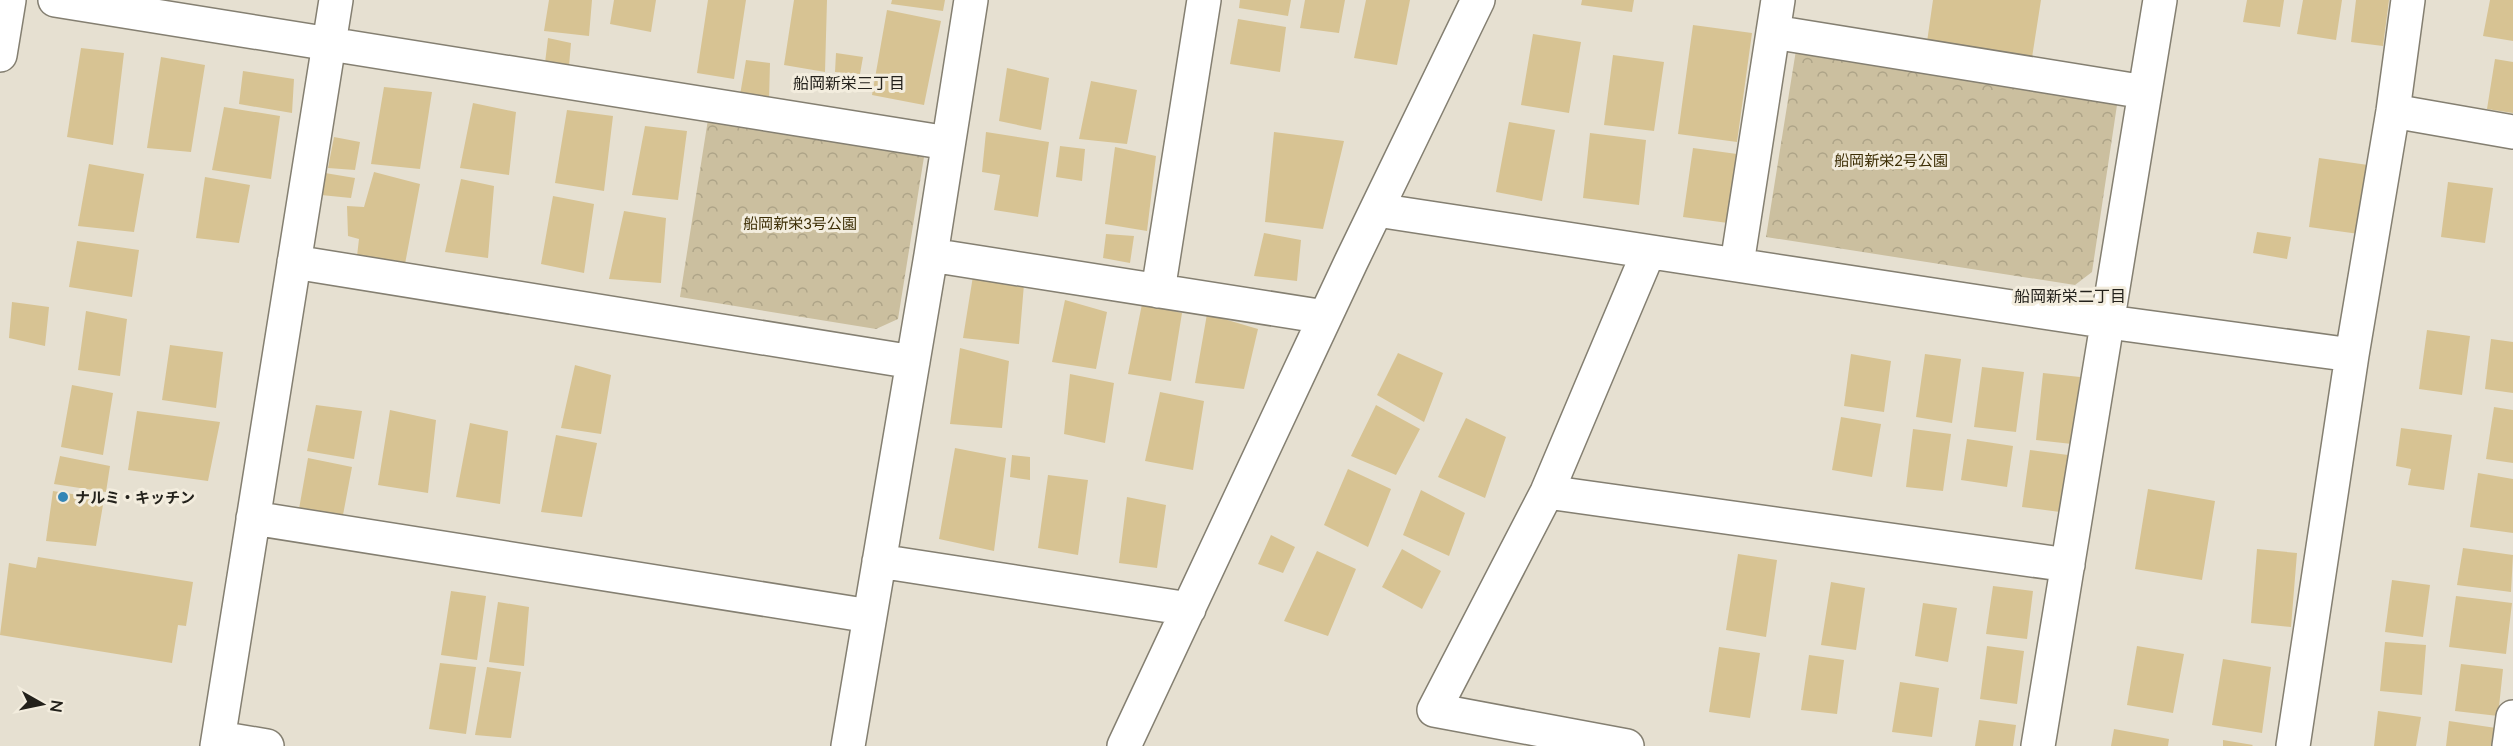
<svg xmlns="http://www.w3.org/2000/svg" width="2513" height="746" viewBox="0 0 2513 746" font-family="Lato,'Noto Sans JP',sans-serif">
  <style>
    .park { fill: url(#park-crowns) }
    .building { fill: #d7c393 }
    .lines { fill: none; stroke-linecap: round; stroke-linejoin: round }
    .minor-casing { stroke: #847f71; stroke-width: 36 }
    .minor { stroke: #fff; stroke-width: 33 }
    .poi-dot { fill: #3486b6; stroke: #f3edde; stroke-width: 2 }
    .labels { text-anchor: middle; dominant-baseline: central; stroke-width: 6; stroke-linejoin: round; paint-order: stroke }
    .park-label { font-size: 15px; fill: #3d2e05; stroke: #f3edde }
    .poi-label { font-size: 15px; font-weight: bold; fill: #23211b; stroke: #f3edde; text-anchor: start }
    .neighbourhood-label { font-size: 16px; fill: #23211b; stroke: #f3edde }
  </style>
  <defs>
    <pattern id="park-crowns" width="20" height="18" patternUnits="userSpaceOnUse" patternTransform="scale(1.5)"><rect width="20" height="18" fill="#cbbf9f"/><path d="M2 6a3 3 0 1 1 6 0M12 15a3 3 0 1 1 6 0" fill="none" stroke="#aea488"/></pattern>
  </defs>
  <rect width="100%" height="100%" fill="#e6e0d1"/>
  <path class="park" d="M1796,50L2102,97L2117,105L2092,272L2075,285L1766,237Z
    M709,113L907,148L924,157L898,319L876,329L680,297Z"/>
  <path class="building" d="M549,0H592L589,36L544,31Z
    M614,0H656L651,32L610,24Z
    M708,0H746L734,79L697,73Z
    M794,0H827L825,72L784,65Z
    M892,0H945L943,11L891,4Z
    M1240,0H1291L1288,16L1239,8Z
    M1305,0H1345L1339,33L1300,28Z
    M1366,0H1410L1397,65L1354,58Z
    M1582,0H1634L1632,12L1581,5Z
    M1933,0H2041L2031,64L1926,49Z
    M2247,0H2284L2280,27L2243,22Z
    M2303,0H2342L2336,40L2297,34Z
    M2356,0H2389L2383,46L2351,42Z
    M2490,0H2513V41L2483,36Z
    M887,10L941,21L924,105L872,95Z
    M1238,19L1286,27L1280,72L1230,64Z
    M1693,25L1752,33L1737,142L1678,134Z
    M1533,34L1581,42L1569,113L1521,105Z
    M548,38L571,43L569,66L545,63Z
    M81,48L124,53L113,145L67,137Z
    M836,53L863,57L860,74L835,72Z
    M1613,55L1664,62L1654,131L1604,125Z
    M161,57L205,65L191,152L147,148Z
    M2495,59L2513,62V113L2487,109Z
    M746,60L770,63L769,100L740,95Z
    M1007,68L1049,78L1041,130L999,121Z
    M243,71L294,79L292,113L239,104Z
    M1091,81L1137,90L1127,144L1079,139Z
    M384,87L432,92L420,169L371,164Z
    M473,103L516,112L509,175L460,168Z
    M224,107L280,116L271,179L212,170Z
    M567,110L613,116L604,191L555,183Z
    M1509,122L1555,130L1542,201L1496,192Z
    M645,126L687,131L678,200L632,195Z
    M986,132L1049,142L1038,217L994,210L1000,175L982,172Z
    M1274,132L1344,141L1323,229L1265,222Z
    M1590,133L1646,140L1639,205L1583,198Z
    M334,137L360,142L355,170L328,168Z
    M1060,146L1085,149L1082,181L1056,177Z
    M1115,147L1156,156L1147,231L1105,224Z
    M1693,148L1737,154L1728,223L1683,217Z
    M2319,158L2375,166L2366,235L2309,227Z
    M89,164L144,174L134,232L78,226Z
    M374,172L420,184L405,264L357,256L359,239L348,236L347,206L364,207Z
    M325,173L355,178L351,198L321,195Z
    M205,177L250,185L239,243L196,238Z
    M461,179L494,186L488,258L445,252Z
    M2448,182L2493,188L2485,243L2441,237Z
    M553,196L594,204L584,273L541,264Z
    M624,211L666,218L661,283L609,279Z
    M2257,232L2291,237L2287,259L2253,253Z
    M1264,233L1301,240L1297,281L1254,276Z
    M1106,234L1134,236L1130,263L1103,258Z
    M77,241L139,250L132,297L69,287Z
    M973,276L1024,284L1019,344L963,338Z
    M1065,300L1107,312L1096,369L1052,362Z
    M12,302L49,307L45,346L9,338Z
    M1142,304L1182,313L1171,381L1128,374Z
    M86,311L127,319L120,376L78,370Z
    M1207,314L1258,329L1244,389L1195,383Z
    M2427,330L2470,336L2462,395L2419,389Z
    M2491,339L2513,342V393L2485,389Z
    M170,345L223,352L216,408L162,400Z
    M960,348L1009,361L1002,428L950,424Z
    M1398,353L1443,373L1424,422L1377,395Z
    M1851,354L1891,361L1884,412L1844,406Z
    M1925,354L1961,359L1952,423L1916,417Z
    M575,365L611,375L601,434L561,428Z
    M1982,367L2024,372L2016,432L1974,427Z
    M2043,373L2080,377L2072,444L2036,440Z
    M1070,374L1114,383L1105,443L1064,434Z
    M72,385L113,393L103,455L61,447Z
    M1160,392L1204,401L1193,470L1145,461Z
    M316,405L362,411L354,459L307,451Z
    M1376,405L1420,429L1396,475L1351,456Z
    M2494,407L2513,410V463L2486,459Z
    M390,410L436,420L428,493L378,485Z
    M137,411L220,422L208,481L128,470Z
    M1841,417L1881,424L1872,477L1832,470Z
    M1466,418L1506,437L1485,498L1438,477Z
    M470,423L508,431L500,504L456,497Z
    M2401,428L2452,435L2444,490L2408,485L2411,469L2396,466Z
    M1913,429L1951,434L1943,491L1906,487Z
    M556,435L597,443L582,517L541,512Z
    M1967,439L2013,446L2007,487L1961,480Z
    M955,448L1006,458L994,551L939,539Z
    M2030,450L2068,455L2060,512L2022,507Z
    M1012,455L1030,457V480L1010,477Z
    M60,456L110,466L106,492L54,484Z
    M308,458L352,467L343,515L299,509Z
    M1348,469L1391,489L1368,547L1324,525Z
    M2478,473L2513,479V533L2470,527Z
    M1048,475L1088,480L1078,555L1038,548Z
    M2148,489L2215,501L2202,580L2135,569Z
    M1421,490L1465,513L1449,556L1403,535Z
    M53,491L104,499L96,546L46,541Z
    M1127,497L1166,505L1157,568L1119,563Z
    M1271,535L1295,547L1283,573L1258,564Z
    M2463,548L2513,555L2511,592L2457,585Z
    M1402,549L1441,571L1422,609L1382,587Z
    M2257,549L2297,553L2291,627L2251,623Z
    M1317,551L1356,569L1328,636L1284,621Z
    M1738,554L1777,560L1766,637L1726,630Z
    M38,557L193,582L186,626L178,625L172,663L0,635L9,563L36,568Z
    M2392,580L2430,585L2423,637L2385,632Z
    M1831,582L1865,588L1856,650L1821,645Z
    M1993,586L2033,591L2027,639L1986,634Z
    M451,591L486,596L477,660L441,655Z
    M2456,596L2512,603L2506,654L2449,647Z
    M498,602L529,607L524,666L489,662Z
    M1923,603L1957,608L1948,662L1915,656Z
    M2385,642L2426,645L2422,695L2380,691Z
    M1987,646L2024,651L2017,704L1980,699Z
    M2137,646L2184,654L2173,713L2127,705Z
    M1719,647L1760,653L1750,718L1709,712Z
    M1809,655L1844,660L1837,714L1801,710Z
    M2223,659L2271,667L2262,733L2212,725Z
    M440,663L476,667L466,734L429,729Z
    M2461,664L2503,669L2498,716L2455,711Z
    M487,667L521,672L511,738L475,735Z
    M1900,682L1939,688L1932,737L1892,732Z
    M2378,711L2421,717L2416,746H2374Z
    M1979,720L2016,725L2013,746H1975Z
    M2449,721L2496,728L2493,746H2446Z
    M2114,729L2169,739L2168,746H2111Z
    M2223,740L2253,745L2252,746H2223Z"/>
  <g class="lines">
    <g class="minor-casing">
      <path id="minor" d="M55,0L948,143
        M1773,32L2145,92
        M0,55L9,0
        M2393,111L2513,132
        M1377,210L2109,322L2352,355
        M931,255L1325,317
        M294,262L913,362
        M1737,264L1778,0
        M1158,291L1204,0
        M1547,492L2068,565
        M253,518L870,616
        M879,561L1189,609
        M219,738L267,746
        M217,746L336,0
        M848,746L931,255L971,0
        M1124,746L1351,262L1478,0
        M1627,746L1434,710L1547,492L1648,253
        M2038,746L2160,0
        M2293,746L2352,355L2393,111L2408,0
        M2509,746L2513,717"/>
    </g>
    <use href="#minor" class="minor"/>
  </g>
  <circle class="poi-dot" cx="63" cy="497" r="6"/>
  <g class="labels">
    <g class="park-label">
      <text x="1891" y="160">船岡新栄2号公園</text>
      <text x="800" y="223">船岡新栄3号公園</text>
    </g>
    <g class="poi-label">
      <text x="75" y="497">ナルミ・キッチン</text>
    </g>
    <g class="neighbourhood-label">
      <text x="849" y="82">船岡新栄三丁目</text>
      <text x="2070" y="295">船岡新栄二丁目</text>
    </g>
  </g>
  <g transform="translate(42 704) rotate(99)" stroke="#f3edde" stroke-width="4.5" paint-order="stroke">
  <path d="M0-4.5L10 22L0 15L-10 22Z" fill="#23211b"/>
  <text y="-9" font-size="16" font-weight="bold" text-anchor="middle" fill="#23211b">N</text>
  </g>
</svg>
